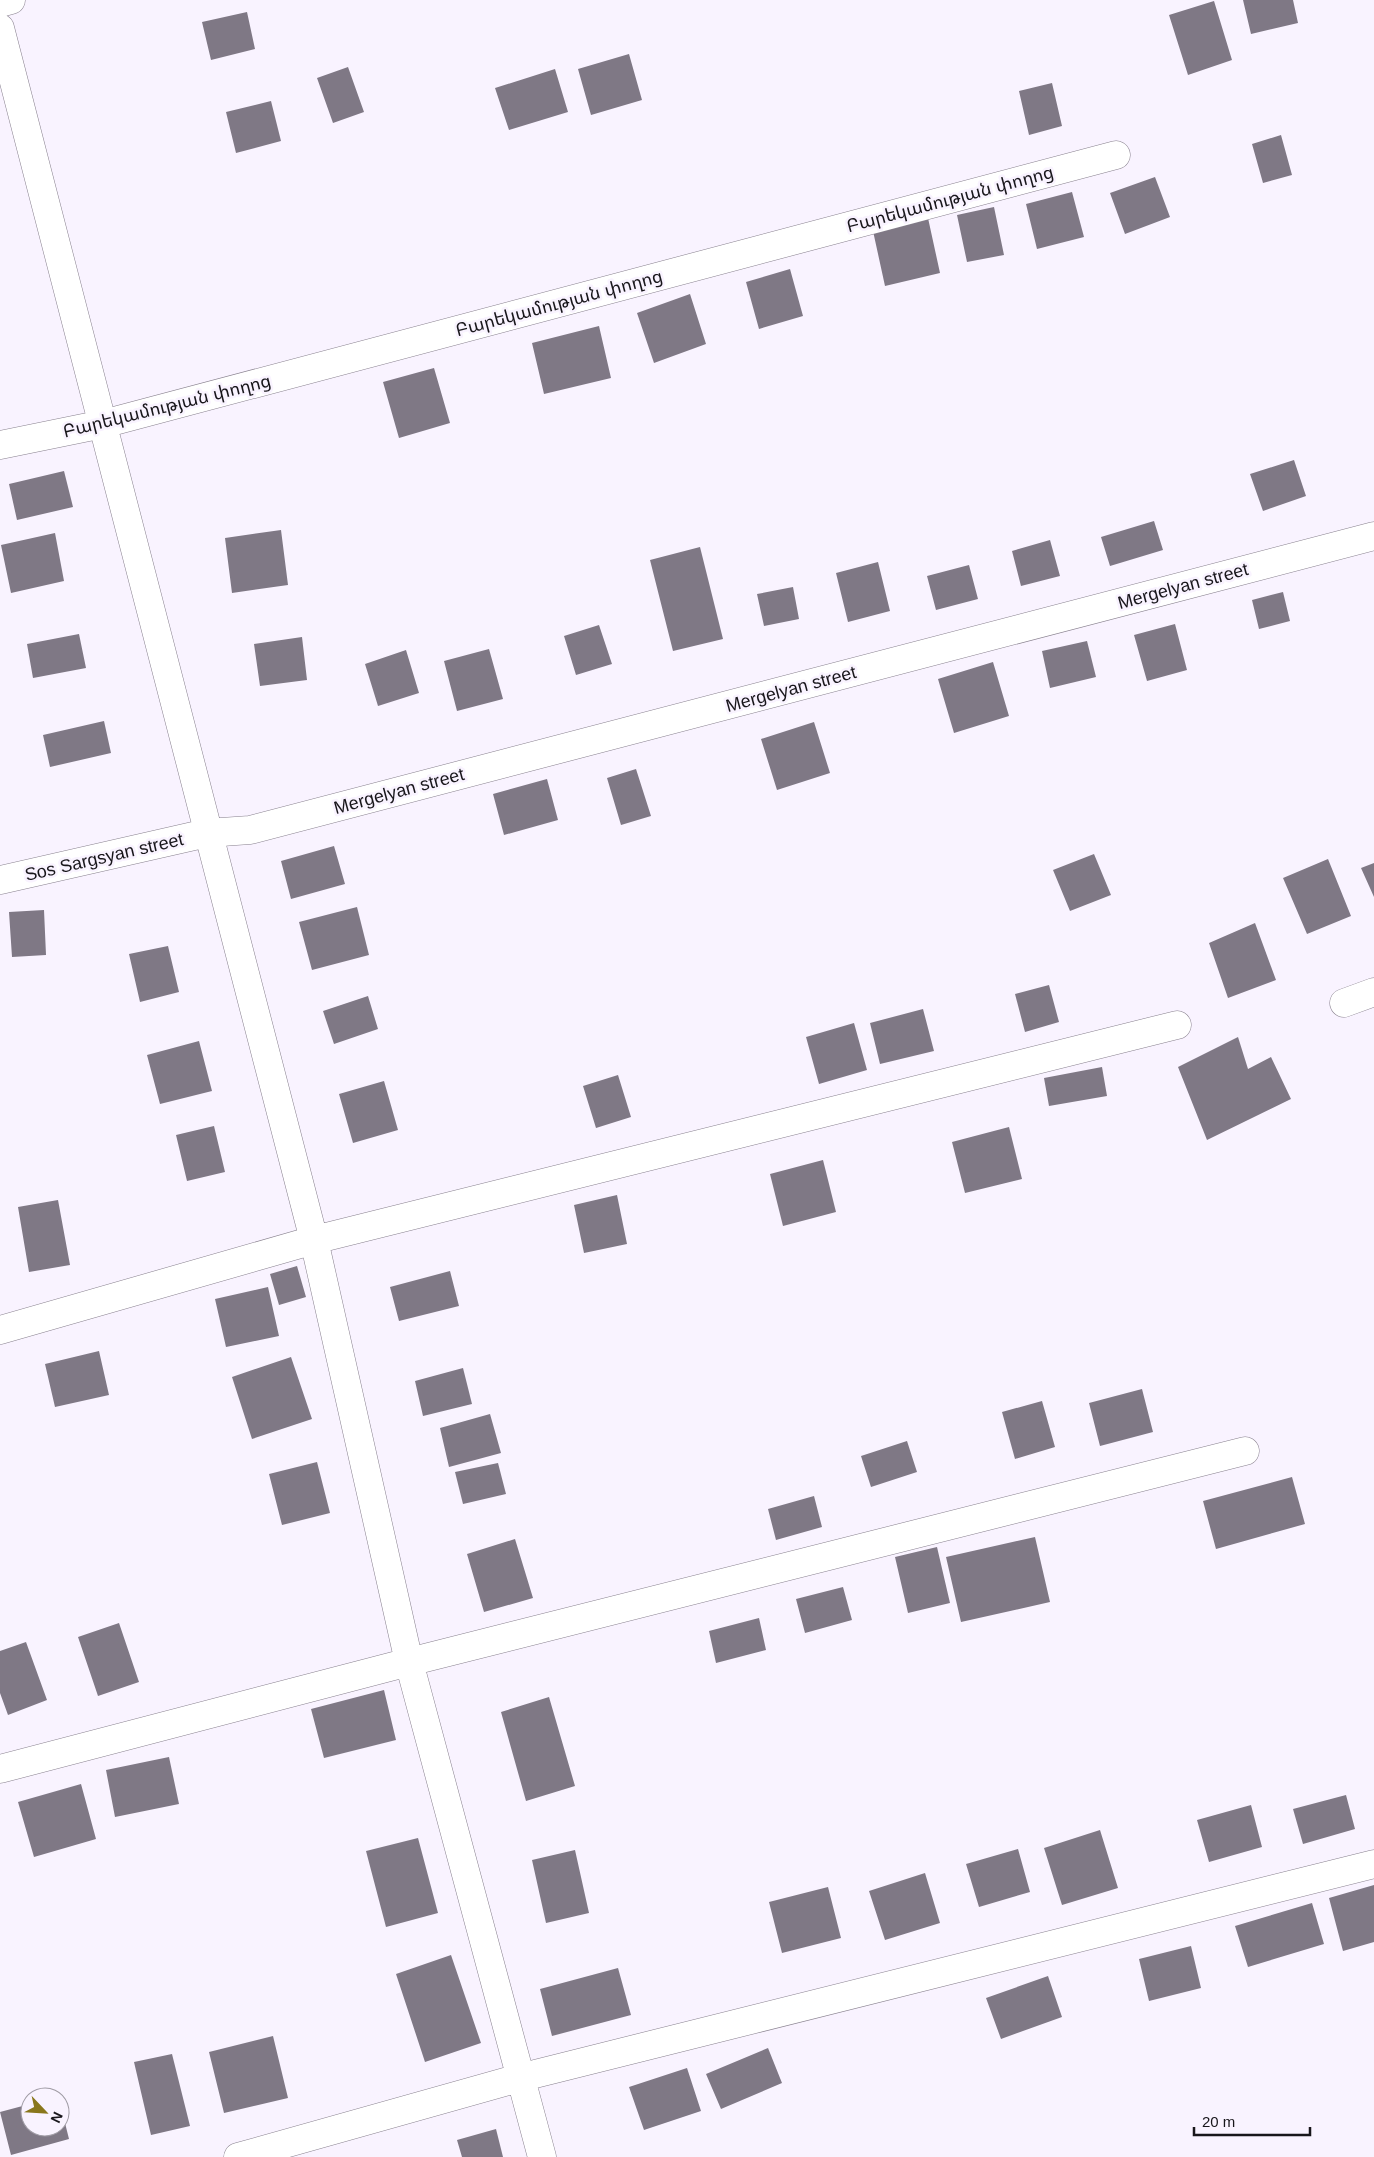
<svg xmlns="http://www.w3.org/2000/svg" width="1374" height="2157" viewBox="0 0 1374 2157" font-family="Helvetica,'Noto Sans Armenian',sans-serif">
  <style>
    .building { fill: #7f7885 }
    .lines { fill: none; stroke-linecap: round; stroke-linejoin: round }
    .street-casing { stroke: #88818e; stroke-width: 29 }
    .street { stroke: #fff; stroke-width: 28 }
    .labels { text-anchor: middle; dominant-baseline: central; stroke-width: 5; stroke-linejoin: round; paint-order: stroke }
    .street-label { font-size: 18px; fill: #18161b; stroke: #f9f3ff }
  </style>
  <rect width="100%" height="100%" fill="#f9f3ff"/>
  <path class="building" d="M1243,0H1293L1298,23L1251,34Z
    M1214,1L1232,60L1188,75L1169,15Z
    M247,12L255,49L211,60L202,22Z
    M629,54L642,100L591,115L578,69Z
    M348,67L364,112L333,123L317,78Z
    M555,69L568,112L509,130L495,88Z
    M1052,83L1062,126L1029,135L1019,91Z
    M271,101L281,141L236,153L226,112Z
    M1281,135L1292,175L1263,183L1252,144Z
    M1155,177L1170,217L1125,234L1110,193Z
    M1072,192L1084,237L1037,249L1026,204Z
    M994,207L1004,255L967,262L957,215Z
    M928,218L940,273L885,286L873,231Z
    M790,269L803,316L759,329L746,282Z
    M690,294L706,344L654,363L637,313Z
    M599,326L611,378L544,394L532,343Z
    M434,368L450,423L399,438L383,382Z
    M1294,460L1306,496L1263,511L1250,474Z
    M64,471L73,507L17,520L9,484Z
    M1154,521L1163,550L1110,566L1101,537Z
    M281,530L288,585L232,593L225,538Z
    M55,533L64,581L11,593L1,545Z
    M1050,540L1060,576L1021,586L1012,551Z
    M700,547L723,639L673,651L650,560Z
    M878,562L890,611L848,622L836,573Z
    M969,565L978,599L936,610L927,576Z
    M793,587L799,619L764,626L757,594Z
    M1283,592L1290,621L1259,629L1252,600Z
    M1175,624L1187,670L1147,681L1134,635Z
    M599,625L612,664L576,675L564,636Z
    M79,634L86,668L33,678L27,644Z
    M302,637L307,680L260,686L254,644Z
    M1087,641L1096,677L1050,688L1042,651Z
    M489,649L503,699L457,711L444,661Z
    M406,650L419,693L378,706L365,664Z
    M993,662L1009,716L954,733L938,679Z
    M104,721L111,753L50,767L43,735Z
    M814,722L830,773L777,790L761,739Z
    M636,769L651,816L621,825L607,778Z
    M547,779L558,820L504,835L493,794Z
    M334,846L345,884L291,899L281,861Z
    M1094,854L1111,895L1070,911L1053,870Z
    M1328,859L1351,916L1307,934L1283,878Z
    M1374,863V897L1361,868Z
    M357,907L369,955L312,970L299,922Z
    M44,910L46,955L12,957L9,912Z
    M1255,923L1276,980L1228,998L1209,943Z
    M168,946L179,992L140,1002L129,954Z
    M1049,985L1059,1022L1025,1032L1015,994Z
    M368,996L378,1029L334,1044L323,1011Z
    M923,1009L934,1051L880,1064L870,1023Z
    M854,1023L867,1070L819,1084L806,1037Z
    M1238,1037L1248,1069L1271,1057L1291,1099L1207,1140L1178,1067Z
    M199,1041L212,1091L160,1104L147,1055Z
    M1102,1067L1107,1096L1049,1106L1044,1078Z
    M618,1075L631,1117L596,1128L583,1086Z
    M384,1081L398,1130L353,1143L339,1094Z
    M214,1126L225,1172L187,1181L176,1135Z
    M1009,1127L1022,1179L965,1193L952,1142Z
    M823,1160L836,1212L783,1226L770,1174Z
    M617,1195L627,1244L584,1253L574,1205Z
    M58,1200L70,1265L29,1272L18,1207Z
    M297,1266L306,1297L279,1305L270,1274Z
    M450,1271L459,1306L399,1321L390,1287Z
    M268,1287L279,1336L226,1347L215,1299Z
    M99,1351L109,1395L55,1407L45,1364Z
    M291,1357L312,1419L252,1439L232,1377Z
    M463,1368L472,1404L423,1416L415,1381Z
    M1142,1389L1153,1432L1100,1446L1089,1403Z
    M1042,1401L1055,1447L1015,1459L1002,1412Z
    M490,1414L501,1453L449,1467L440,1428Z
    M907,1441L917,1472L871,1487L861,1456Z
    M317,1462L330,1513L282,1525L269,1474Z
    M498,1463L506,1494L463,1504L455,1472Z
    M1292,1477L1305,1524L1216,1549L1203,1501Z
    M814,1496L822,1527L776,1540L768,1509Z
    M1035,1537L1050,1602L961,1622L946,1557Z
    M515,1539L533,1598L484,1612L467,1554Z
    M937,1547L950,1603L908,1613L895,1557Z
    M843,1587L852,1620L805,1633L796,1599Z
    M759,1618L766,1650L716,1663L709,1631Z
    M119,1623L139,1682L98,1696L78,1637Z
    M26,1642L47,1700L8,1715L0,1693V1651Z
    M384,1690L396,1740L324,1758L311,1709Z
    M549,1697L575,1786L526,1801L501,1712Z
    M169,1757L179,1804L115,1817L106,1770Z
    M81,1784L96,1839L34,1857L18,1802Z
    M1346,1795L1355,1829L1303,1844L1293,1809Z
    M1251,1805L1262,1847L1209,1862L1197,1820Z
    M1100,1830L1118,1888L1062,1905L1044,1848Z
    M418,1838L438,1913L386,1927L366,1851Z
    M1018,1849L1030,1892L979,1907L966,1864Z
    M575,1850L589,1913L546,1923L532,1860Z
    M925,1873L940,1923L885,1940L869,1891Z
    M1374,1885V1942L1343,1951L1329,1898Z
    M828,1887L841,1938L782,1953L769,1902Z
    M1312,1903L1324,1944L1248,1967L1235,1926Z
    M1191,1946L1201,1988L1149,2001L1139,1959Z
    M451,1955L481,2043L425,2062L396,1974Z
    M618,1968L631,2015L552,2036L540,1989Z
    M1048,1976L1062,2017L1001,2039L986,1998Z
    M273,2036L288,2098L224,2113L209,2052Z
    M768,2048L782,2083L721,2109L706,2074Z
    M172,2054L190,2126L151,2135L134,2062Z
    M687,2068L701,2111L644,2130L629,2087Z
    M30,2104V2127H60L61,2107L69,2139L11,2155L0,2112Z
    M496,2129L503,2157H462L457,2140Z"/>
  <g class="lines">
    <g class="street-casing">
      <path id="street" d="M0,3L11,0
        M0,28L314,1240L409,1662L542,2157
        M0,445L103,424L1116,155
        M0,880L207,833L250,830L1374,536
        M1344,1003L1374,992
        M0,1330L314,1240L1177,1025
        M0,1769L409,1662L1245,1451
        M238,2157L519,2078L1374,1864"/>
    </g>
    <use href="#street" class="street"/>
  </g>
  <g class="labels">
    <g class="street-label">
      <text transform="translate(950 199) rotate(-15)">Բարեկամության փողոց</text>
      <text transform="translate(559 303) rotate(-15)">Բարեկամության փողոց</text>
      <text transform="translate(167 406) rotate(-14)">Բարեկամության փողոց</text>
      <text transform="translate(1183 586) rotate(-15)">Mergelyan street</text>
      <text transform="translate(791 689) rotate(-15)">Mergelyan street</text>
      <text transform="translate(399 791) rotate(-15)">Mergelyan street</text>
      <text transform="translate(104 857) rotate(-13)">Sos Sargsyan street</text>
    </g>
  </g>
  <g transform="translate(45 2112) rotate(115)"><circle r="24" fill="#f9f3ff" stroke="#9f9ba4"/>
  <path d="M0-4L9 19L0 12L-9 19Z" fill="#89771c"/>
  <text y="-8" font-size="14" font-weight="bold" text-anchor="middle" fill="#18161b">N</text>
  </g>
  <path d="M1194 2127v8h116v-8" fill="none" stroke="#18161b" stroke-width="2.5"/>
  <text x="1202" y="2127" font-size="15" fill="#18161b" stroke="#f9f3ff" stroke-width="4" paint-order="stroke">20 m</text>
</svg>
